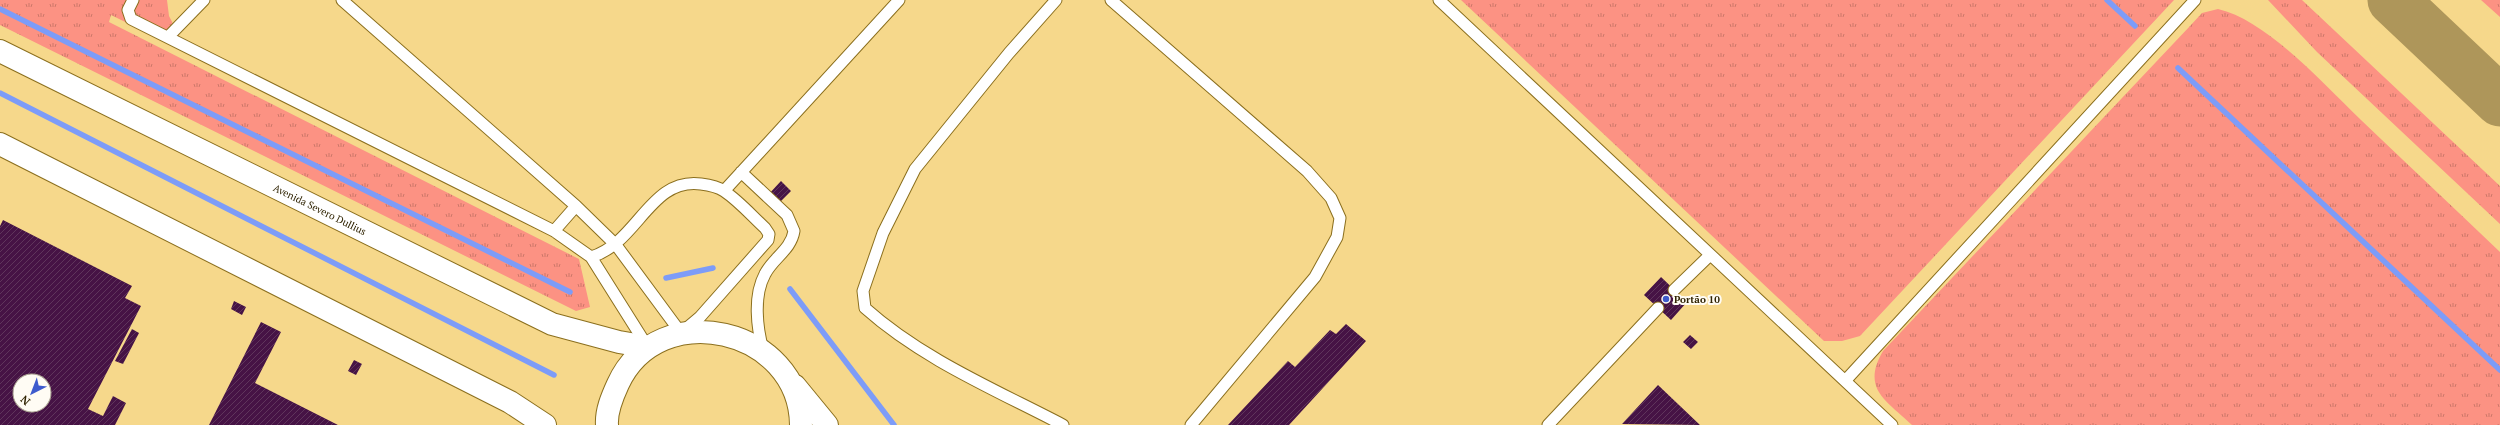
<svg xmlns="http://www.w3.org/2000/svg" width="2500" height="425" viewBox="0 0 2500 425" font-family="'PT Serif',serif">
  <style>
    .grass { fill: url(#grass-tufts) }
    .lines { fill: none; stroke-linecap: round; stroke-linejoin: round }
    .stream { stroke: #7d9cf8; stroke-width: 5.5 }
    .taxiway { stroke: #ae965a; stroke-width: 51 }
    .building { fill: url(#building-hatch); fill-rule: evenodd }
    .service-casing { stroke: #8b6f1e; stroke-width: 13 }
    .secondary-casing { stroke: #8b6f1e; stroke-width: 24 }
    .service { stroke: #fff; stroke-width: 11 }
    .secondary { stroke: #fff; stroke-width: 22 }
    .poi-dot { fill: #3e5bcd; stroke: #fffcf4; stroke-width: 1.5 }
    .labels { text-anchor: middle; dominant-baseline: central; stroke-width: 4; stroke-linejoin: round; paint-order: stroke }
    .street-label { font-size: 10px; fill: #302403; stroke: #fffcf4 }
    .poi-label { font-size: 10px; font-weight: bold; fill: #302403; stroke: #fffcf4; text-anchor: start }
  </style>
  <defs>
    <pattern id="grass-tufts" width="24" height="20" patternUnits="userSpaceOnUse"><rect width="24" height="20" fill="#fc9283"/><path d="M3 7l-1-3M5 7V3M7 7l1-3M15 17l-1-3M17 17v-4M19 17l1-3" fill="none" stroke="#cc7769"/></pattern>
    <pattern id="building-hatch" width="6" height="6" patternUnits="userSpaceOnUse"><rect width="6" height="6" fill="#461345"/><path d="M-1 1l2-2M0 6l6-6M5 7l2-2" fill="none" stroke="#5f355b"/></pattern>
  </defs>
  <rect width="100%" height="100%" fill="#f6d88b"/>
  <path class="grass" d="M0,0H167L169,16L188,53L111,15L109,22L579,259L590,307L576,311L0,25Z
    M1461,0H2174L1860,336L1842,341H1824Z
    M2268,0H2302L2500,186V224L2317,52Z
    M2481,0H2500V17Z
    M2218,9C2267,20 2324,85 2361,120C2407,164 2454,208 2500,252V425H1912C1886,400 1861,389 1883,351L2190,26L2202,13Z"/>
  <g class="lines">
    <path class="stream" d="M2107,0L2135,26
      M0,9L570,292
      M2178,68L2500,370
      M0,93L554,375
      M666,278L713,268
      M790,289L894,425"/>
    <path class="taxiway" d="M2393,0L2500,101"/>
  </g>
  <path class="building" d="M781,181L791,191L778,204L768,195Z
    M3,220L132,286L125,298L141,306L88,409L103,416L113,396L126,403L115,425H0V226ZM20,381H44V405H20Z
    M1661,277L1687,302L1671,320L1644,295Z
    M234,301L246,307L242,315L231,309Z
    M261,322L281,332L255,383L338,425H209Z
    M1346,324L1366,341L1289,425H1228L1288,361L1295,367L1330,330L1336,334Z
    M132,329L139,333L123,364L115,361Z
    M1690,335L1698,342L1691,349L1683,342Z
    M354,360L362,364L356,375L348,371Z
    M1658,385L1700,425L1622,424Z"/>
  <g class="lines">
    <g class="service-casing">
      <path id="service" d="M133,0L128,10L131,19L554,231L591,257C638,243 650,177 701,184C709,185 718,187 724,191C739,201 752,216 765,228L769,234L768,240L700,317L681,333L616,245L576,206L342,0
        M1056,0L1009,53L915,169L883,233L863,291L865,308C922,359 996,390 1063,425
        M1111,0L1307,171L1331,198L1340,218L1337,237L1315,277L1191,425
        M1439,0L1892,425
        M168,37L204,0
        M741,172L787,215L794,231C791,250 773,258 765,274C753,296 757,328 763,350
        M724,191L899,0
        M554,231L576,206
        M591,257L647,346
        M1674,290L1710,255
        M1845,381L2195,0
        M1548,425L1658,308"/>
    </g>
    <g class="secondary-casing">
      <g id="secondary">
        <path id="s1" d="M0,51L552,324L619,342L648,347"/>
        <path d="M0,144L510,402L545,425"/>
        <path d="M795,386L827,425"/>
        <path d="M607,425C606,411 612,397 618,384C659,295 800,328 801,425"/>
      </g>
    </g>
    <use href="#service" class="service"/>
    <use href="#secondary" class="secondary"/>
  </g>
  <circle class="poi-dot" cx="1666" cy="299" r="4"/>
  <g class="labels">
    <g class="street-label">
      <text stroke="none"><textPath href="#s1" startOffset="357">Avenida Severo Dullius</textPath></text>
    </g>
    <g class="poi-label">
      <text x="1674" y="299">Portão 10</text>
    </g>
  </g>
  <g transform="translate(32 393) rotate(222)"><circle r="19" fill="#fffcf4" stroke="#aca694"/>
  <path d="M0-3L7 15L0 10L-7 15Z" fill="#3e5bcd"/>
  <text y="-6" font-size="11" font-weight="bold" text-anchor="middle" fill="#302403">N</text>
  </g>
</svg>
